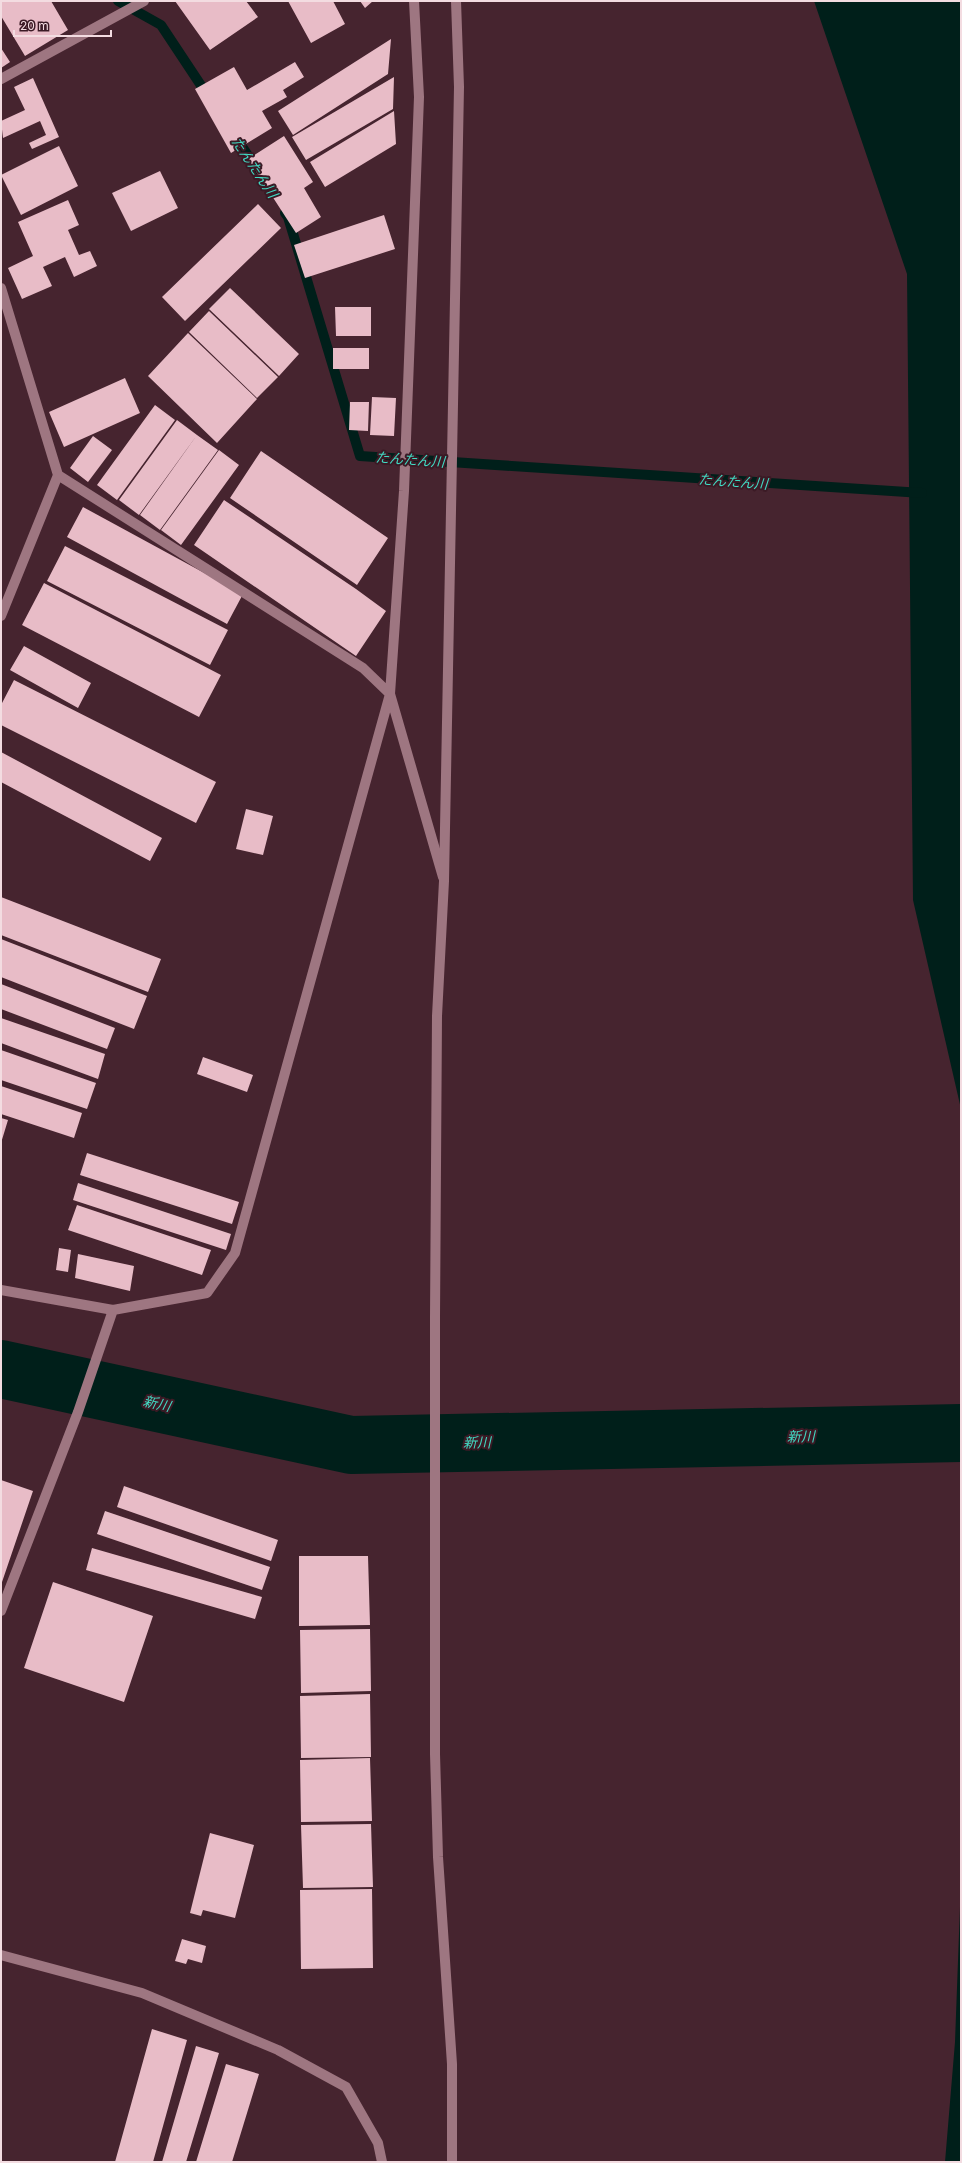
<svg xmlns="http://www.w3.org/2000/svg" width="962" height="2163" viewBox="0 0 962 2163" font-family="Inter,'Noto Sans JP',sans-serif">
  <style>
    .water { fill: #001f1a }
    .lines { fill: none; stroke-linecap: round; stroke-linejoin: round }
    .stream { stroke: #001f1a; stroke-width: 10 }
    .river { stroke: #001f1a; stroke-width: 58 }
    .building { fill: #e8bcc7 }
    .minor { stroke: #9e7681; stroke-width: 10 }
    .tertiary { stroke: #9e7681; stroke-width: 10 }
    .labels { text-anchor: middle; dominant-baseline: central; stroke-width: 4; stroke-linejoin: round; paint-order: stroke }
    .water-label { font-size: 14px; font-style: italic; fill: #41d9c2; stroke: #3b1a25 }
  </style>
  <rect width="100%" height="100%" fill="#46242f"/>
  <path class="water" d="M814,1H961V1109L913,900L907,274Z
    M961,1880V2162H945L955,2042Z"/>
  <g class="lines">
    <path class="stream" d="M118,1L161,25L208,96
      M235,136L257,169
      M285,213L288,217L360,456L922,493"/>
    <path class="river" d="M1,1369L351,1445L961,1433"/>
  </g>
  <path class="building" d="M1,1H51L68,30L25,56L1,16Z
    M175,1H246L258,17L210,50Z
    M288,1H333L345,24L311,43Z
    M360,1H373L365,8Z
    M391,39L388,74L293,135L278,111Z
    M1,48L10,62L1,68Z
    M295,62L304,77L283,90L287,97L262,111L272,128L231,153L195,89L234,67L247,90Z
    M394,77L393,109L306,160L292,137Z
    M33,78L59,137L32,149L29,143L46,135L40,121L3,138L1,121L25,110L14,87Z
    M394,111L396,144L325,187L310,162Z
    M284,136L313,182L304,188L321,217L296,233L248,159Z
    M59,146L78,186L21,215L1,175Z
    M160,171L178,208L131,231L112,193Z
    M68,200L79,225L68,230L79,255L90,251L97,266L74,277L65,257L43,267L52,286L22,299L8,268L33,256L18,222Z
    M258,204L281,228L185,321L162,297Z
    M384,215L395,249L305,278L294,245Z
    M230,288L299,354L279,376L209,309Z
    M335,307H371V336H336Z
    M209,311L278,377L257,398L189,332Z
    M188,333L257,399L217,443L148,376Z
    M333,348H369V369H333Z
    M125,378L140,413L64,447L49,412Z
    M372,397L396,398L394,436L370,435Z
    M350,402H369L368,431L349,430Z
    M155,405L175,420L117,500L97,485Z
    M177,420L197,435L139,515L119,500Z
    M197,435L218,450L160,530L140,515Z
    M93,436L112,450L88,482L70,468Z
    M219,450L239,465L181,545L161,530Z
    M261,451L388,538L357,585L230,498Z
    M224,500L356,589L386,611L356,656L194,545Z
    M83,507L243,594L227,624L67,537Z
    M65,546L228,630L210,665L47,581Z
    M44,583L221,675L199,717L22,625Z
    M24,646L91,683L78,708L10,670Z
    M14,680L216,782L196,823L1,725V705Z
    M1,752L162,838L150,861L1,782Z
    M246,809L273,816L263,855L236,849Z
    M1,897L161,959L148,992L1,935Z
    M1,939L147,996L134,1029L1,977Z
    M1,984L115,1028L107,1049L1,1009Z
    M1,1018L105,1054L98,1079L1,1043Z
    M1,1050L96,1083L87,1109L1,1080Z
    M203,1057L253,1075L247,1092L197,1074Z
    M1,1086L82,1113L74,1138L1,1114Z
    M1,1118L8,1120L1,1143Z
    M87,1153L239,1202L232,1224L80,1175Z
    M78,1183L231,1234L226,1250L73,1200Z
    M77,1205L211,1250L202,1275L68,1230Z
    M59,1248L71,1250L68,1272L56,1270Z
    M78,1254L134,1266L130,1291L75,1278Z
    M1,1480L33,1491L1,1585Z
    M124,1486L278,1540L271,1561L117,1507Z
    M105,1511L270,1567L262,1590L97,1534Z
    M92,1548L262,1597L255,1619L86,1570Z
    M299,1556H368L370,1625L299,1626Z
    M53,1582L153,1616L124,1702L24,1668Z
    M370,1629L371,1691L301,1693L300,1630Z
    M370,1694L371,1757L301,1758L300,1696Z
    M370,1758L372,1821L301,1822L300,1760Z
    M371,1824L373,1887L303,1888L301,1825Z
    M210,1833L254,1845L235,1918L203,1910L201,1916L190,1913Z
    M372,1889L373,1968L301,1969L300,1890Z
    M182,1939L206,1946L202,1963L188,1959L186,1964L175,1961Z
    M152,2029L187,2040L153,2162H115Z
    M196,2046L219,2053L186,2162H162Z
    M226,2064L259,2074L232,2162H196Z"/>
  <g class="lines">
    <path class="minor" d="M414,1L419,97L404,491L390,694L443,877
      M1,79L144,1
      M1,288L58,475L1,616
      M1,1290L113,1310L207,1293L235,1253L390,694L363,668L58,475
      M1,1611L78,1412L113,1310
      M1,1955L142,1993L278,2050L346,2087L378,2143L382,2162"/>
    <path class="tertiary" d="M452,2162V2064L438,1857L435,1754V1317L437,1016L444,881L459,87L456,1"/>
  </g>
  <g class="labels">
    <g class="water-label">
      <text transform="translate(255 167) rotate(56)">たんたん川</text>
      <text transform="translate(410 459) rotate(4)">たんたん川</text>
      <text transform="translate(733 481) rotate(4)">たんたん川</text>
      <text transform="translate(157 1403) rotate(12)">新川</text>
      <text transform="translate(801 1436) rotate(-1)">新川</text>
      <text transform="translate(477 1442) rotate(-1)">新川</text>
    </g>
  </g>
  <rect width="962" height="2163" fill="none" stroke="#f3dce1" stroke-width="4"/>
  <path d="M14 30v6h97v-6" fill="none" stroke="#f3dce1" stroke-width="2"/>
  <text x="20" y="30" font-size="12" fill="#f3dce1" stroke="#3b1a25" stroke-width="3" paint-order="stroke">20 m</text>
</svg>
